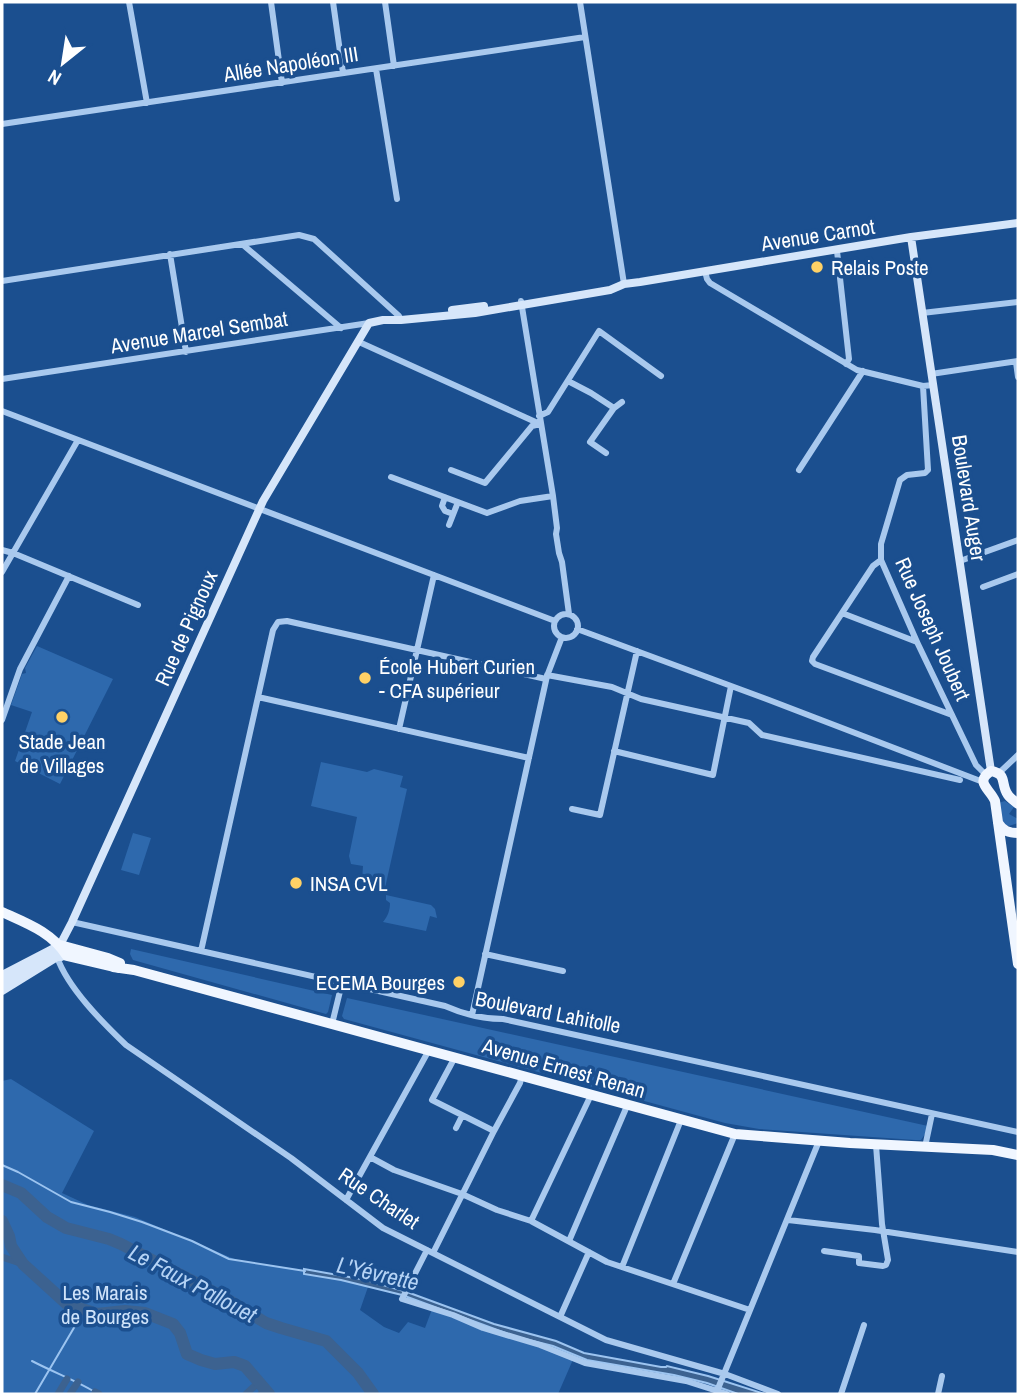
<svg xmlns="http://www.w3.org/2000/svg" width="1020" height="1396" viewBox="0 0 1020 1396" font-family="'Archivo Narrow',sans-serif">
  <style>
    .green { fill: #2e69ad }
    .water { fill: #3c6290; stroke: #9cc4f0; stroke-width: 2 }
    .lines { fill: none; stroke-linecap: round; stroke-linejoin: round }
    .stream { stroke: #9cc4f0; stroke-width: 2 }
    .canal { stroke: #3c6290; stroke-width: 7 }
    .river { stroke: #3c6290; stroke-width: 12 }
    .street { stroke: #a9c9ee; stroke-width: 6 }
    .secondary { stroke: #d6e6fa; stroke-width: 8 }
    .primary { stroke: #f0f6ff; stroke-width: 10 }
    .poi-dot { fill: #ffd166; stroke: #1b4f8f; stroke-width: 2.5 }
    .labels { text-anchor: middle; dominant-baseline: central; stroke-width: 7; stroke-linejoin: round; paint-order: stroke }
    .street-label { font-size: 21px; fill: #fff; stroke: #1b4f8f }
    .poi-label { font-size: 21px; fill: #fff; stroke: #1b4f8f; text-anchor: start }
    .park-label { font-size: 21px; fill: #cfe3fa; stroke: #1b4f8f }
    .water-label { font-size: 23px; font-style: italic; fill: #b5d3f5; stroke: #1b4f8f }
  </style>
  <rect width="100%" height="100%" fill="#1b4f8f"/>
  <path class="green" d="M37,646L113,679L60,784L15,761L32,712L11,705L22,674L26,673L25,668Z
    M321,762L367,772L374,769L403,776L400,787L407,789L385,888L369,884L362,880L363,866L351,864L349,856L357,817L311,806Z
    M1005,801L1014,807L1009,814L1018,819V823L1009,826L1002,824L998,803Z
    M133,833L151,838L139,875L121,870Z
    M386,895L431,905L435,909L437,918L430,916L426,931L383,922C388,916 390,910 390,903L386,900Z
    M131,949L332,995L328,1012L326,1014L133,960L130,954Z
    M347,998L928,1126L925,1134L921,1140H915L759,1129L725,1123L344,1019L342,1016Z
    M11,1079L94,1131L62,1193L88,1205L135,1217L239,1261L337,1276L361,1283L368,1287L360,1310L384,1327L399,1333L408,1322L425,1328L434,1304L572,1351L575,1355L558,1394H2V1081Z"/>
  <path class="water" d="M304,1269L366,1280L407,1292L494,1324L556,1341L584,1353L661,1367H666L667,1366L708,1376L765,1394H738L707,1383L674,1375L587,1360L553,1346L517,1337L402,1295L341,1280L304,1274Z"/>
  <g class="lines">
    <path class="stream" d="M2,1165L18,1172L71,1202L110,1212L142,1222L192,1241L229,1259L305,1271
      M32,1361C53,1372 75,1380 95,1392
      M35,1394L75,1326"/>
    <path class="canal" d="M2,1257L23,1264
      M95,1392L99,1394
      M58,1394L67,1379
      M70,1394L78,1382
      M246,1394L259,1382
      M261,1394L265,1390"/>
    <path class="river" d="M2,1185L21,1193L47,1217L66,1228L109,1239L121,1244L225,1298L266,1323L281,1328L326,1341L358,1373L373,1394
      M2,1221L9,1236L11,1246L23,1264L67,1304L97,1314L125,1311L145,1313L173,1324L180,1333L187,1354L201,1360L215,1364L234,1362L245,1366L269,1394"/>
    <path class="street" d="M129,2L147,103
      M271,2L282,83
      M333,2L343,73
      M385,2L394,66
      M580,2L624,284
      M376,69L397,199
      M2,124L585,37
      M242,244L341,328
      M837,251L849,359L846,364
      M170,254L186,352
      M705,271L707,279L710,283L857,370L923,386L933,385
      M2,281L299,235L314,239L399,316L401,320
      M521,301L553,496L557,528L556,534L559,553L562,562L569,614
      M922,313L1018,302
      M359,342L540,424
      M1016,362L1018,377
      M931,374L1018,361
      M2,379L369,323
      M568,381L591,393L614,408L622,402
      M923,386L928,470L925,473L907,475L900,480L881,544V560L917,642L976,765L985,774
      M2,411L555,621
      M539,416L548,412L599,331L661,376
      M606,453L590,442L614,408
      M451,470L485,483L532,426L540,424
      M799,470L863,371
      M391,477L487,513L520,501L553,496
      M445,497L442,506L445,511L453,514
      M449,525L458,502
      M2,550L13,553L138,605
      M881,560L873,566L813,657L812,661L815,664L952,715
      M960,561L1018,540
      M2,572L78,440
      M983,587L1018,574
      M842,613L917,642
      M554 626a12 12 0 1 1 24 0a12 12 0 1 1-24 0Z
      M577,629L769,700L983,782
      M547,675L612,687L641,699L749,723L762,735L960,780
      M258,697L529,758
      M2,720L20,669L69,576
      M399,729L434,575
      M614,751L713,775L731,686
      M999,773L1018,755
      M572,809L600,815L637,651
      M72,922L445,1006C463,1014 482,1019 503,1019L1018,1132
      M201,951L273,630L278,622L287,621L546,679
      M485,954L563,971
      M57,957C68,988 102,1022 126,1045L291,1158L383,1228L606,1340L725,1374L778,1394
      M472,1015L547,676L562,637
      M332,1024L342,983
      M455,1057L432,1100L494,1131
      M456,1128L462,1116
      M925,1147L932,1114
      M370,1157L394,1170L462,1194L497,1210L531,1221L607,1262L750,1310
      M346,1200L429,1050
      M788,1220L875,1230L1018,1252
      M531,1221L591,1095
      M569,1241L627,1106
      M427,1250L402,1299L453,1315L483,1328L540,1345L585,1363L686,1381L727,1394
      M824,1251L859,1256V1263L883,1266L886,1265L888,1260L882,1224L876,1145
      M433,1253L494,1131L520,1083L522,1075
      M622,1267L681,1120
      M673,1284L735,1134
      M560,1317L589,1252
      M717,1391L819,1141
      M841,1394L864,1325
      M938,1394L942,1376"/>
    <path class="secondary" d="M911,237L991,771
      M452,310L484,306
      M57,957L60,945L72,922L263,501L369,323L383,320H401L475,313L610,290L624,284L640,282L911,237L1018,223
      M2,975L54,948
      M2,984L47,957L60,945
      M2,991L57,957H61"/>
    <path class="primary" d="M1018,804C1016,802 1010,798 1008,795C1000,784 1008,774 991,771C974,782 990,789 995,801L1018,964
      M998,823C1003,831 1009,833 1018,833
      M2,912C26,923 52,932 67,956L118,968
      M60,945L108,958L120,963
      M113,967L134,970L735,1134L850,1143L993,1150L1018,1155"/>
  </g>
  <g class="poi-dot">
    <circle cx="817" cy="267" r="7"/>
    <circle cx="365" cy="678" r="7"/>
    <circle cx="62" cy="717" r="7"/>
    <circle cx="296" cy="883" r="7"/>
    <circle cx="459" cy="982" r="7"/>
  </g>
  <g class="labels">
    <g class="street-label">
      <text transform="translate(291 64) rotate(-9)">Allée Napoléon III</text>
      <text transform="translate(818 235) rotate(-9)">Avenue Carnot</text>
      <text transform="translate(199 332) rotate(-9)">Avenue Marcel Sembat</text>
      <text transform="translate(969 498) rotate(81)">Boulevard Auger</text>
      <text transform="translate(186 628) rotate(-66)">Rue de Pignoux</text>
      <text transform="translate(933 629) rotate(66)">Rue Joseph Joubert</text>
      <text transform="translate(548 1012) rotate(11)">Boulevard Lahitolle</text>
      <text transform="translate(564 1068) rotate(16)">Avenue Ernest Renan</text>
      <text transform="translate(379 1198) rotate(34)">Rue Charlet</text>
    </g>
    <g class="poi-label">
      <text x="831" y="267">Relais Poste</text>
      <text x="379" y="666">École Hubert Curien<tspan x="379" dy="24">- CFA supérieur</tspan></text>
      <text x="62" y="741" text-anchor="middle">Stade Jean<tspan x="62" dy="24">de Villages</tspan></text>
      <text x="310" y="883">INSA CVL</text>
      <text x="445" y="982" text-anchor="end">ECEMA Bourges</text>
    </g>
    <g class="park-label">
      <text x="105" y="1292">Les Marais<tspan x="105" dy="24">de Bourges</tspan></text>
    </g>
    <g class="water-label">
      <text transform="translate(378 1273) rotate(13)">L'Yévrette</text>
      <text transform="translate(193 1283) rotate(28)">Le Faux Pallouet</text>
    </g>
  </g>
  <rect width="1020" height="1396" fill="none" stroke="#ffffff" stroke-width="7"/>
  <g transform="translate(63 63) rotate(210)" stroke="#1b4f8f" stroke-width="5" paint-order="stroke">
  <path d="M0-5L12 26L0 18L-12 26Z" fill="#ffffff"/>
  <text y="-10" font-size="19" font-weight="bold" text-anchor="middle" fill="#ffffff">N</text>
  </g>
</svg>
